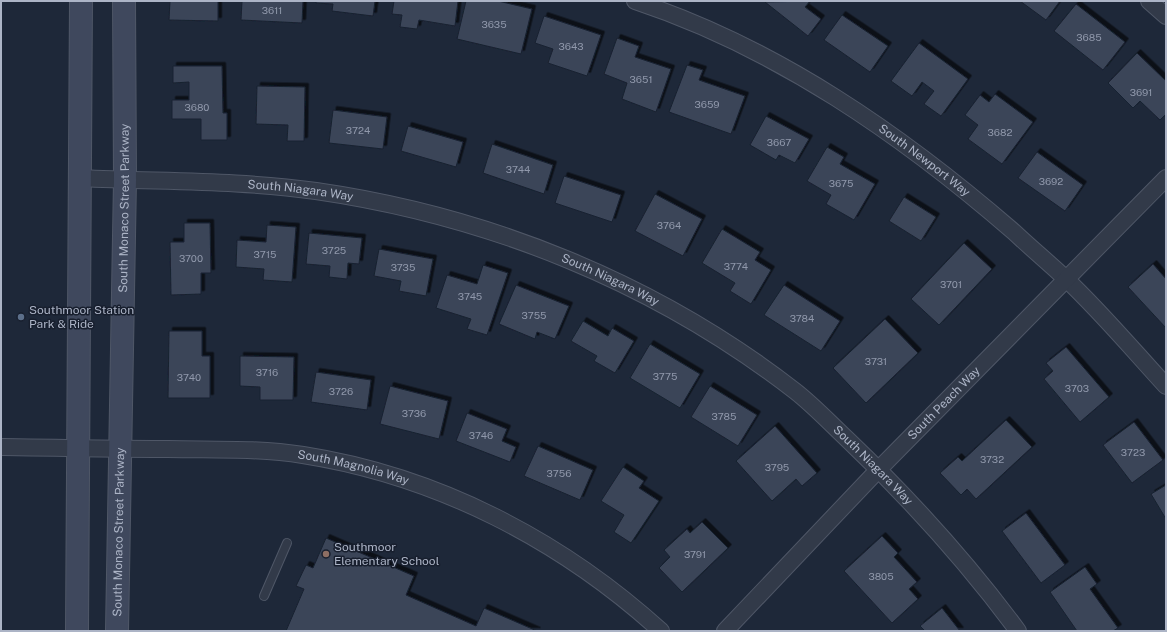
<svg xmlns="http://www.w3.org/2000/svg" width="1167" height="632" viewBox="0 0 1167 632" font-family="'Public Sans',sans-serif">
  <style>
    .building { fill: #3a4559; stroke: #192130; filter: url(#shadow) }
    .lines { fill: none; stroke-linecap: round; stroke-linejoin: round }
    .lane-casing { stroke: #4f5767; stroke-width: 10 }
    .street-casing { stroke: #4f5767; stroke-width: 18 }
    .secondary-casing { stroke: #4f5767; stroke-width: 24 }
    .lane { stroke: #323a49; stroke-width: 8 }
    .street { stroke: #323a49; stroke-width: 16 }
    .secondary { stroke: #3f485d; stroke-width: 22 }
    .service-dot { fill: #5c6f8a; stroke: #181f2e; stroke-width: 1.5 }
    .education-dot { fill: #8d6e63; stroke: #181f2e; stroke-width: 1.5 }
    .labels { text-anchor: middle; dominant-baseline: central; stroke-width: 3; stroke-linejoin: round; paint-order: stroke }
    .number-label { font-size: 10px; fill: #9098ab }
    .street-label { font-size: 12px; fill: #acb4c6; stroke: #181f2e }
    .poi-label { font-size: 12px; fill: #acb4c6; stroke: #181f2e; text-anchor: start }
  </style>
  <defs>
    <filter id="shadow"><feDropShadow dx="3.5" dy="-3.5" stdDeviation="0" flood-color="#0009"/></filter>
  </defs>
  <rect width="100%" height="100%" fill="#1e2839"/>
  <path class="building" d="M170,1H218V21L169,20Z
    M242,1H303L302,23L241,20Z
    M316,1H375L373,16L332,11L333,4L316,3Z
    M394,1H458L455,26L419,20L417,29L400,27L402,15L392,14Z
    M466,1H498L532,9L521,54L457,39Z
    M810,1L805,7L821,19L808,36L765,2Z
    M1020,1H1060L1046,20Z
    M1076,4L1125,42L1103,70L1054,31Z
    M842,15L888,46L870,72L824,40Z
    M544,16L601,35L587,76L548,63L553,49L535,43Z
    M617,38L639,46L635,57L671,69L656,112L622,99L627,83L604,74Z
    M919,43L968,79L941,116L924,104L934,91L922,82L912,96L891,81Z
    M1137,53L1166,81V114L1160,120L1140,101L1133,108L1108,83Z
    M687,65L703,70L699,80L745,96L731,134L669,112Z
    M173,66H222L223,113H227V140H201V119H172V100H189V82L173,83Z
    M257,86L305,87L304,141H287L288,125L256,124Z
    M995,94L1033,122L1002,164L968,139L978,125L965,115L980,95L989,102Z
    M333,110L387,117L383,149L329,143Z
    M766,116L809,139L795,163L779,155L776,160L750,145Z
    M408,126L463,142L456,167L401,151Z
    M492,144L553,165L544,194L483,173Z
    M827,147L844,157L840,164L875,184L854,220L826,204L831,195L807,181Z
    M1037,152L1083,185L1065,211L1018,178Z
    M564,176L621,195L612,222L555,203Z
    M655,194L702,219L683,256L635,231Z
    M904,197L936,217L921,241L889,221Z
    M184,223H210L211,273H201V294L171,295L170,242H184Z
    M267,225L296,227L292,282L263,280L264,269L236,267L237,240L266,242Z
    M722,229L760,252L755,260L771,270L751,304L730,291L735,283L702,263Z
    M309,233L362,238L359,264L348,263L347,279L329,277L330,266L306,264Z
    M964,243L992,269L939,325L911,299Z
    M379,249L433,259L426,296L399,291L401,281L374,276Z
    M1153,264L1166,279V328L1128,287Z
    M483,265L508,273L487,335L467,329L471,319L436,308L447,275L477,284Z
    M516,285L569,306L555,339L537,332L535,339L499,324Z
    M784,285L840,321L821,351L764,315Z
    M885,319L918,353L866,403L833,368Z
    M583,321L608,336L612,328L634,341L615,373L594,361L597,356L571,341Z
    M169,331H202V356H210V398H168Z
    M650,344L700,374L680,408L630,378Z
    M1066,347L1109,397L1080,422L1044,379L1053,371L1046,363Z
    M240,356L294,357L293,400H260V387L240,386Z
    M316,372L371,380L367,410L311,402Z
    M390,386L448,401L439,439L380,424Z
    M710,386L757,415L738,446L691,417Z
    M467,413L507,429L502,441L516,447L510,462L456,441Z
    M1006,420L1032,447L976,499L967,489L961,495L940,473L958,457L962,461Z
    M1134,422L1163,460L1132,483L1103,445Z
    M775,426L817,473L802,486L796,479L772,501L736,461Z
    M538,446L593,470L580,500L524,476Z
    M623,467L644,481L639,488L659,501L631,543L614,532L624,515L601,501Z
    M1166,485V519L1151,494Z
    M1026,513L1065,565L1041,583L1002,531Z
    M702,522L728,548L682,592L659,568L670,557L664,550L687,529L690,533Z
    M882,536L898,553L894,557L917,582L909,589L918,599L892,623L844,571Z
    M326,538L414,576L406,595L476,626L484,608L537,631H286L304,589L296,586L306,565L313,568Z
    M1085,567L1097,584L1090,589L1118,628L1113,631H1077L1050,592Z
    M942,608L960,631H925L920,626Z"/>
  <g class="lines">
    <g class="lane-casing">
      <path id="lane" d="M264,596L287,543"/>
    </g>
    <g class="street-casing">
      <g id="street">
        <path id="s1" d="M635,1C777,48 902,135 1014,232C1031,248 1049,263 1066,279C1101,312 1133,350 1166,386"/>
        <path d="M1149,1L1166,16"/>
        <path id="s2" d="M81,178C159,182 238,180 316,191C489,216 656,283 795,391C813,405 830,423 847,439C909,498 967,562 1018,631"/>
        <path id="s3" d="M1,447C57,448 112,449 168,449C213,450 258,448 303,455C437,476 561,540 661,631"/>
        <path id="s4" d="M725,631L879,469L1166,178"/>
      </g>
    </g>
    <g class="secondary-casing">
      <g id="secondary">
        <path d="M77,631L81,1"/>
        <path id="s5" d="M117,631L125,180L124,1"/>
      </g>
    </g>
    <use href="#lane" class="lane"/>
    <use href="#street" class="street"/>
    <use href="#secondary" class="secondary"/>
  </g>
  <circle class="service-dot" cx="21" cy="317" r="4"/>
  <circle class="education-dot" cx="326" cy="554" r="4"/>
  <g class="labels">
    <g class="number-label">
      <text x="272" y="10">3611</text>
      <text x="494" y="24">3635</text>
      <text x="1089" y="37">3685</text>
      <text x="571" y="46">3643</text>
      <text x="641" y="79">3651</text>
      <text x="1141" y="92">3691</text>
      <text x="707" y="104">3659</text>
      <text x="197" y="107">3680</text>
      <text x="358" y="130">3724</text>
      <text x="1000" y="132">3682</text>
      <text x="779" y="142">3667</text>
      <text x="518" y="169">3744</text>
      <text x="1051" y="181">3692</text>
      <text x="841" y="183">3675</text>
      <text x="669" y="225">3764</text>
      <text x="334" y="250">3725</text>
      <text x="265" y="254">3715</text>
      <text x="191" y="258">3700</text>
      <text x="736" y="266">3774</text>
      <text x="403" y="267">3735</text>
      <text x="951" y="284">3701</text>
      <text x="470" y="296">3745</text>
      <text x="534" y="315">3755</text>
      <text x="802" y="318">3784</text>
      <text x="876" y="361">3731</text>
      <text x="267" y="372">3716</text>
      <text x="665" y="376">3775</text>
      <text x="189" y="377">3740</text>
      <text x="1077" y="388">3703</text>
      <text x="341" y="391">3726</text>
      <text x="414" y="413">3736</text>
      <text x="724" y="416">3785</text>
      <text x="481" y="435">3746</text>
      <text x="1133" y="452">3723</text>
      <text x="992" y="459">3732</text>
      <text x="777" y="467">3795</text>
      <text x="559" y="473">3756</text>
      <text x="695" y="554">3791</text>
      <text x="881" y="576">3805</text>
    </g>
    <g class="street-label">
      <text stroke="none"><textPath href="#s1" startOffset="332">South Newport Way</textPath></text>
      <text stroke="none"><textPath href="#s2" startOffset="220">South Niagara Way</textPath></text>
      <text stroke="none"><textPath href="#s5" startOffset="423">South Monaco Street Parkway</textPath></text>
      <text stroke="none"><textPath href="#s2" startOffset="544">South Niagara Way</textPath></text>
      <text stroke="none"><textPath href="#s4" startOffset="316">South Peach Way</textPath></text>
      <text stroke="none"><textPath href="#s2" startOffset="868">South Niagara Way</textPath></text>
      <text stroke="none"><textPath href="#s3" startOffset="354">South Magnolia Way</textPath></text>
      <text stroke="none"><textPath href="#s5" startOffset="99">South Monaco Street Parkway</textPath></text>
    </g>
    <g class="poi-label">
      <text x="29" y="310">Southmoor Station<tspan x="29" dy="14">Park &amp; Ride</tspan></text>
      <text x="334" y="547">Southmoor<tspan x="334" dy="14">Elementary School</tspan></text>
    </g>
  </g>
  <rect width="1167" height="632" fill="none" stroke="#acb4c6" stroke-width="4"/>
</svg>
